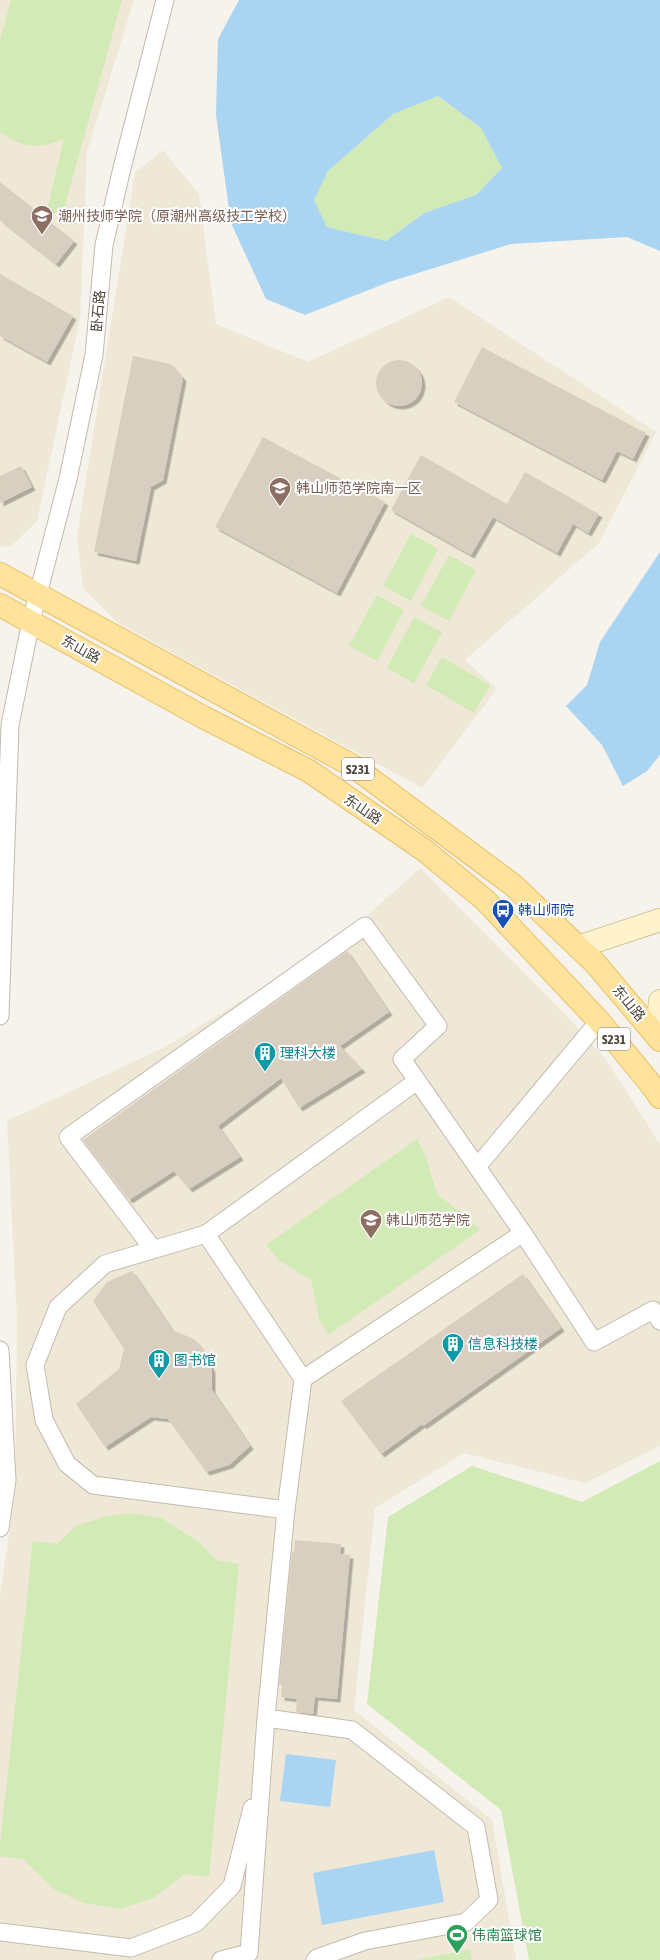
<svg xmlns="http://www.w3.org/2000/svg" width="660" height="1960" viewBox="0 0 660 1960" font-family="'Asap Condensed','Noto Sans SC',sans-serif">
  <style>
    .education { fill: #efe8d6 }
    .green { fill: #d2eab5 }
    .water { fill: #a9d4f2; fill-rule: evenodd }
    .building { fill: #d8cfc1; filter: url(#shadow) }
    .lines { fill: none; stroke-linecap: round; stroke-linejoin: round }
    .street-casing { stroke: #c2bbae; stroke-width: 19 }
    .secondary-casing { stroke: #d6c79b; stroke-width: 24 }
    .primary-casing { stroke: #e6c16a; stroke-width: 24 }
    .street { stroke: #fff; stroke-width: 17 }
    .secondary { stroke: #fff3cd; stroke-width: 22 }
    .primary { stroke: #ffe39c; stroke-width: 22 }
    .labels { text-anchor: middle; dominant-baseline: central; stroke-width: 4; stroke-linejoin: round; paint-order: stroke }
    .shield { fill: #fff; stroke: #817c74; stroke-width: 1 }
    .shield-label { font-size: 13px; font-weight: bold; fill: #4b4439 }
    .education-label { font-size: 14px; fill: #785e54; stroke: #fff; text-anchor: start }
    .street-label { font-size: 14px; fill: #4b4439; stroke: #fff }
    .transit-label { font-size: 14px; fill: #164399; stroke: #fff; text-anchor: start }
    .culture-label { font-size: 14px; fill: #0d838f; stroke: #fff; text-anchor: start }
    .leisure-label { font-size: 14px; fill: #27864d; stroke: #fff; text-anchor: start }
  </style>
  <defs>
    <filter id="shadow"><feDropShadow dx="3.5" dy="3.5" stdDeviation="0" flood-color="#0004"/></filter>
  </defs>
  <rect width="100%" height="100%" fill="#f6f3ec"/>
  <path class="education" d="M0,0H134L87,152L80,319L37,521L10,547L0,546Z
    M163,150L199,194L216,324L308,362L449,297L656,432L599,543L465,660L497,689L422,788L118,623L83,588L77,536L135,173Z
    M420,868L564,1013L605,1058L660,1144V1446L585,1483L464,1453L375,1508L354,1710L492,1820L516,1960H0V1595L15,1493L17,1320L7,1121L167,1046L339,941Z"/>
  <path class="green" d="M11,0H122L62,216L47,210L64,139C41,149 21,148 0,132V40Z
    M438,96L481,128L502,168L476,195L424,213L386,241L327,227L314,200L328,171L393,114Z
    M411,534L438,549L411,601L383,586Z
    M449,555L476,570L449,621L421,606Z
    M377,595L404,610L377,661L349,646Z
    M414,617L442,632L414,683L387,668Z
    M442,657L490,685L474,713L426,685Z
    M417,1139L426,1157L437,1194L466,1216L480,1230L328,1335L319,1319L311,1280L280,1261L266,1245Z
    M660,1461V1960H529L501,1810L367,1704L388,1517L472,1466L582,1502Z
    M131,1513L161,1518L199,1542L216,1560L239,1564L209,1877L185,1874L153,1898L121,1909L84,1903L55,1890L23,1859L0,1856V1844L33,1541L57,1544L76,1526L103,1517Z
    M470,1949L472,1960H418Z"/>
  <path class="water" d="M239,0H660V251L627,237L511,244L389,282L305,315L266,299L231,223L216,115L218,39ZM438,96L481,128L502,168L476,195L424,213L386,241L327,227L314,200L328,171L393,114Z
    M660,552V755L647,771L623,786L602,745L566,706L587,685L600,642Z
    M286,1754L336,1760L330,1807L280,1801Z
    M434,1850L444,1902L322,1925L313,1873Z"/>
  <path class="building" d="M0,182L74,241L56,264L0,220Z
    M0,274L73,316L47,362L0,336Z
    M482,347L646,433L633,459L617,451L602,480L454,402Z
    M133,356L171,364L183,378L163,480L151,487L136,561L94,552Z
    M376 383a23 23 0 1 1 46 0a23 23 0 1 1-46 0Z
    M263,437L385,502L337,593L215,527Z
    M421,455L507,504L525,472L599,514L588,533L573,524L557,553L493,517L471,555L391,510Z
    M21,466L32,487L0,503V476Z
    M347,951L389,1012L340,1046L362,1069L299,1108L281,1078L218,1126L240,1157L189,1189L174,1171L129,1200L83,1140Z
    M132,1271L172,1330L194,1339L205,1352L212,1370V1390L250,1446L229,1465L206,1472L168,1419L151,1417L105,1447L76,1404L119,1369L124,1349L93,1301L107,1282Z
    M523,1274L561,1328L423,1426L422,1424L381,1454L341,1401Z
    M295,1540L341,1544L340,1554L350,1555L337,1699L315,1697L313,1714L296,1712L297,1699L281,1697L282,1685H279L292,1551L294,1552Z"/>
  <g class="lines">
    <g class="street-casing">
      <path id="street" d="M0,1016L10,725L31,621L68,479L94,355L104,245L122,168L165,0
        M477,1167L599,1021
        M206,1234L417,1081
        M153,1249L68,1137L365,926L438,1026L402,1059L523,1233L594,1342L653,1310L660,1321
        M0,1350L7,1480L0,1528
        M303,1379L523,1233
        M266,1718L352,1730L476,1827L489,1900L466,1922L365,1941L317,1958L315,1960
        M0,1932L131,1948L196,1923L232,1886L252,1808
        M221,1960L249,1953
        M243,1960L249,1953L266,1718L286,1510L303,1379L206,1234L105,1264L58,1307L35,1365L44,1420L67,1464L93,1485L286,1510"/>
    </g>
    <g class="secondary-casing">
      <path id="secondary" d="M578,947L660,920
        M657,1036L660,1001"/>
    </g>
    <g class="primary-casing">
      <path id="primary" d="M0,574L353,766L513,885L595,963L660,1040
        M0,605L203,717L309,771L424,850L485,900L599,1021L653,1087L660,1097"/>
    </g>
    <use href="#street" class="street"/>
    <use href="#secondary" class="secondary"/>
    <use href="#primary" class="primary"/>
  </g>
  <defs>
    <g id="school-pin" transform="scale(1.15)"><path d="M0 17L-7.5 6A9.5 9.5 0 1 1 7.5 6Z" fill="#8d6e63" stroke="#fff"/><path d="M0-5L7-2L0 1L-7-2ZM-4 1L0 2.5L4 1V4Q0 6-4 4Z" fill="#fff"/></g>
    <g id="university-pin" transform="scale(1.15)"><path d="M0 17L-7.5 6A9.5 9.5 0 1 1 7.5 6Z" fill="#8d6e63" stroke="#fff"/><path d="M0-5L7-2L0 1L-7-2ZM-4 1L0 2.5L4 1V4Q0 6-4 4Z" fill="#fff"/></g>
    <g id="bus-pin" transform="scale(1.15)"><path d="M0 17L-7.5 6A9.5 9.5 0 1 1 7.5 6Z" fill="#1a4fb4" stroke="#fff"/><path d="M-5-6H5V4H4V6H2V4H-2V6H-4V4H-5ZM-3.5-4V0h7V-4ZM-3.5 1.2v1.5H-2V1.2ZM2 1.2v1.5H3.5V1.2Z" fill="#fff"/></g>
    <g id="building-pin" transform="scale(1.15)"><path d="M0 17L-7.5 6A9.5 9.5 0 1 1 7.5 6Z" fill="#0f9aa8" stroke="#fff"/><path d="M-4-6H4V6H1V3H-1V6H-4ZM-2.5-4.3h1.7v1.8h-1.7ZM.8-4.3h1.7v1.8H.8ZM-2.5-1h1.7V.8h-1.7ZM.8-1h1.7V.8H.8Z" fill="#fff"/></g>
    <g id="stadium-pin" transform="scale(1.15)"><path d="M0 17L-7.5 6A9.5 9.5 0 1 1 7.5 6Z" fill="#2e9e5b" stroke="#fff"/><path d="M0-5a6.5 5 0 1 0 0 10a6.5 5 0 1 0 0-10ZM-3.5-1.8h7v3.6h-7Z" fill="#fff"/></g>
  </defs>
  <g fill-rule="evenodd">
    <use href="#school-pin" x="42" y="216"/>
    <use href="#university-pin" x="280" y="488"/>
    <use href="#bus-pin" x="503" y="910"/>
    <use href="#building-pin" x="265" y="1053"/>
    <use href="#university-pin" x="371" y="1220"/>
    <use href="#building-pin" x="453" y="1344"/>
    <use href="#building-pin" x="159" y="1360"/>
    <use href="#stadium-pin" x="457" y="1935"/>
  </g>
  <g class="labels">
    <g class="shield">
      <rect x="342" y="758" width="32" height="22" rx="3"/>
      <rect x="598" y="1028" width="32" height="22" rx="3"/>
    </g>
    <g class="shield-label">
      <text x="358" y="769">S231</text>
      <text x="614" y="1039">S231</text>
    </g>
    <g class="education-label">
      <text x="58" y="216">潮州技师学院（原潮州高级技工学校）</text>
      <text x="296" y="488">韩山师范学院南一区</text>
      <text x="386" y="1220">韩山师范学院</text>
    </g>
    <g class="street-label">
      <text transform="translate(98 311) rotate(-85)">卧石路</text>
      <text transform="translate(81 649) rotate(29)">东山路</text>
      <text transform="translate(363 809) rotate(34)">东山路</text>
      <text transform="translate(629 1003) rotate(50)">东山路</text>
    </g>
    <g class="transit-label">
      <text x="518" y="910">韩山师院</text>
    </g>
    <g class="culture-label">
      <text x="280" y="1053">理科大楼</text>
      <text x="468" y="1344">信息科技楼</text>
      <text x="174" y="1360">图书馆</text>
    </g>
    <g class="leisure-label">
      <text x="472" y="1935">伟南篮球馆</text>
    </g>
  </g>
</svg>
